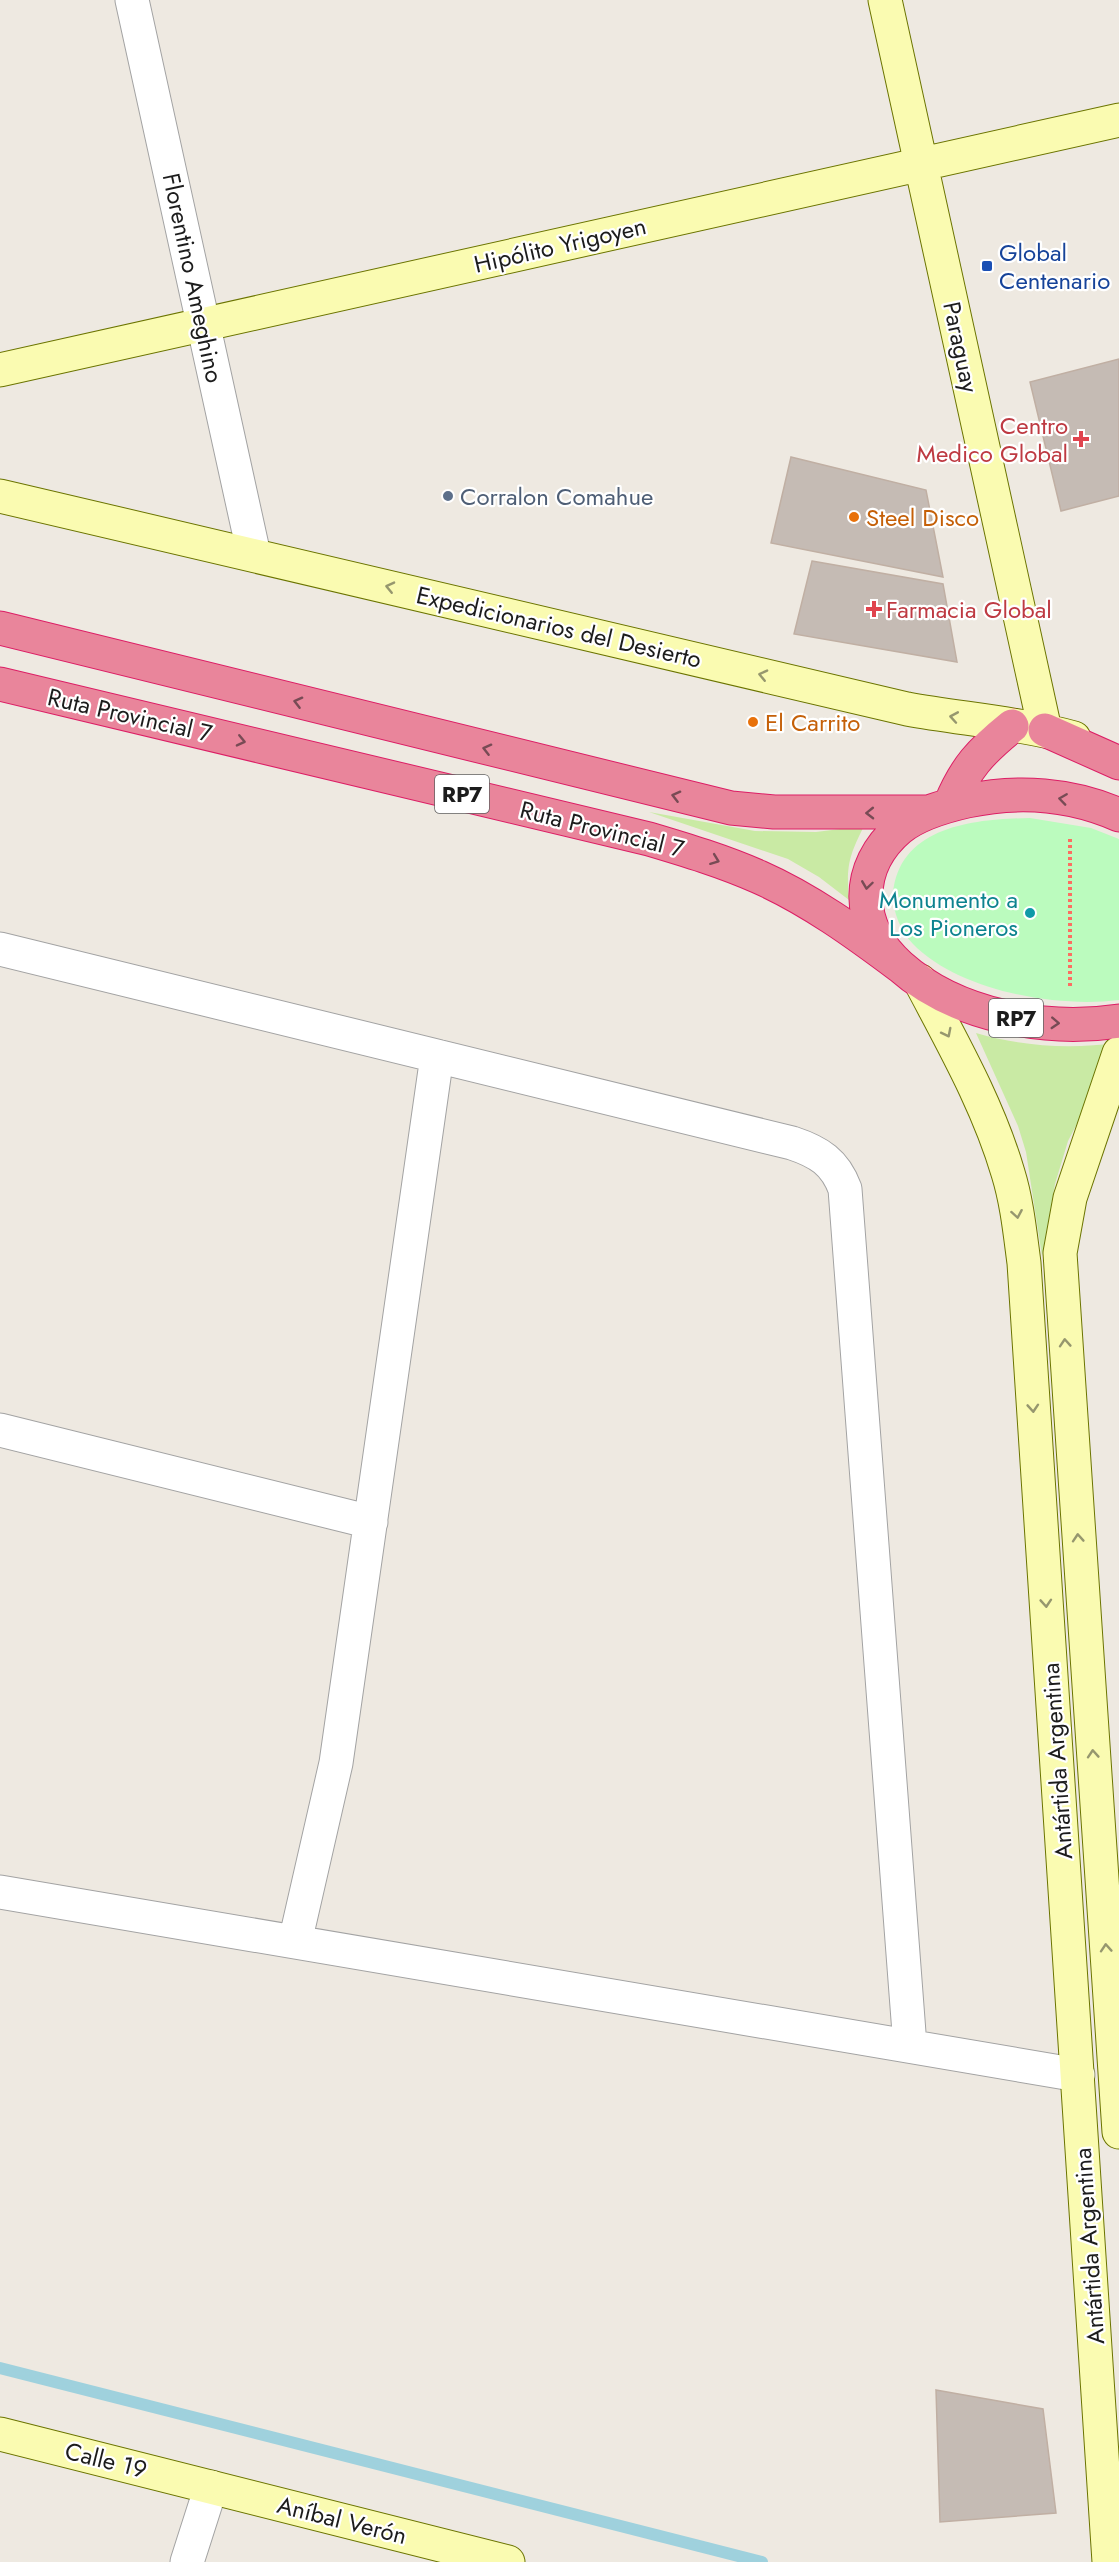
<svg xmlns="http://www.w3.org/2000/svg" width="1119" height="2562" viewBox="0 0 1119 2562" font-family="Jost,sans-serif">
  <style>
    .grass { fill: #c9eaa4 }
    .park { fill: #bbfbbe }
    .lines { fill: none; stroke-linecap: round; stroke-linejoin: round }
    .stream { stroke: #9fd1dd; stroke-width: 12 }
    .building { fill: #c5bbb4; stroke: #c0afa3; stroke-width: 1.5 }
    .street-casing { stroke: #a3a3a3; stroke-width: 35 }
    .secondary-casing { stroke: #6b7401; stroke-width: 35 }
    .highway-casing { stroke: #dc1e65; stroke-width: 35 }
    .path { stroke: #fe6d61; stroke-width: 4; stroke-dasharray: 3 3; stroke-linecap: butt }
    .street { stroke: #fff; stroke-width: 33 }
    .secondary { stroke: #fafbb1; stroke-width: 33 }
    .highway { stroke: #e9859b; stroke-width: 33 }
    .oneway { stroke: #96976e }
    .oneway2 { stroke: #784b55 }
    .transit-dot { fill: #1a4fb4; stroke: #fff; stroke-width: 2 }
    .health-dot { fill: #e0444e; stroke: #fff; stroke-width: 2 }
    .service-dot { fill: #5c6f8a; stroke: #fff; stroke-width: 2 }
    .food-dot { fill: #e8710a; stroke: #fff; stroke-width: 2 }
    .culture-dot { fill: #0f9aa8; stroke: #fff; stroke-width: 2 }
    .labels { text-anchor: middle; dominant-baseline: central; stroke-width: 4.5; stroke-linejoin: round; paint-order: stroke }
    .shield { fill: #fff; stroke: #606060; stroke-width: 1.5 }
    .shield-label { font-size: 22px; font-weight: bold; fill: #1c1c1c }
    .street-label { font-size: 24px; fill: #1c1c1c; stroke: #fff }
    .transit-label { font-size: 24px; fill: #164399; stroke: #fff; text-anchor: start }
    .health-label { font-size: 24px; fill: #be3a42; stroke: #fff; text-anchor: end }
    .service-label { font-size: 24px; fill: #4e5e75; stroke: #fff; text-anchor: start }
    .food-label { font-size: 24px; fill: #c56008; stroke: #fff; text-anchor: start }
    .culture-label { font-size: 24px; fill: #0d838f; stroke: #fff; text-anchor: end }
  </style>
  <rect width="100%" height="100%" fill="#eee9e1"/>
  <path class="grass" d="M649,812L755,831L816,832L864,826C849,856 846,866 849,900L819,877L788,859Z
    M976,1033C1025,1047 1069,1049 1119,1043L1068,1141L1055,1184L1042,1256L1026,1152L1018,1126Z"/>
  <path class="park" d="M1030,818L1091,828L1119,839V1000C1056,1008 959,991 913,944C901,932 892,910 893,894C899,825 977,819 1030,818Z"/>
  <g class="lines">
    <path class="stream" d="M0,2368L762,2562"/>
  </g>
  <path class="building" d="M1119,359V496L1061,511L1030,382Z
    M791,457L926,490L943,577L771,543Z
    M812,561L943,584L957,662L794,634Z
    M936,2390L1043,2409L1056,2513L940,2522Z"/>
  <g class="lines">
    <g class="street-casing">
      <path id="street" d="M132,0L254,555
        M0,949L792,1143C819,1152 835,1162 845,1189L910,2046
        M0,1430L371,1522
        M0,1892L1078,2075
        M295,1942L336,1763L437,1056
        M187,2562L211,2487"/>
    </g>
    <g class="secondary-casing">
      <path id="secondary" d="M885,0L1045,730
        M0,370L1119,120
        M0,496L907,709C962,719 1020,723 1074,738
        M920,981C953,1044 988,1105 1008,1173C1017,1202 1020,1233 1024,1263L1109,2562
        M1119,1053L1070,1198L1060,1253L1119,2132
        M0,2434L508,2562"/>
    </g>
    <g class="highway-casing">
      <path id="highway" d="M0,628L731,808L774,812H928
        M0,684L649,839C686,850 723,861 759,877C809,899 856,933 900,966
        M1045,730L1119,763
        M950,805C965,768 981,751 1012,726
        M1119,815C1071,794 1018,790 967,801C945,806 919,813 900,828C854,867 855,926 900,966C956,1016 1046,1032 1119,1021"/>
    </g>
    <path class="path" d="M1070,839V987"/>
    <use href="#street" class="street"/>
    <use href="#secondary" class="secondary"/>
    <use href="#highway" class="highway"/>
  </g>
  <defs><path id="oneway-chevron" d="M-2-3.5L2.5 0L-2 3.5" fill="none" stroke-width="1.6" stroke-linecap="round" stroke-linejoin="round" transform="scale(1.5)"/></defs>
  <g class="oneway">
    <use href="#oneway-chevron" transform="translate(390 587) rotate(-167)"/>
    <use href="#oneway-chevron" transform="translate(763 675) rotate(-167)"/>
    <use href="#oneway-chevron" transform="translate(954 717) rotate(-170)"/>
    <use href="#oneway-chevron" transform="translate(947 1033) rotate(63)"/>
    <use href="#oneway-chevron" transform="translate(1017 1214) rotate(80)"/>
    <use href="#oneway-chevron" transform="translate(1065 1343) rotate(-94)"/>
    <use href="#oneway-chevron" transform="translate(1033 1408) rotate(86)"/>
    <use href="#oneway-chevron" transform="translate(1078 1538) rotate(-94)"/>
    <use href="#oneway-chevron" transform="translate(1046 1603) rotate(86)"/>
    <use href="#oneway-chevron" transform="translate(1093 1754) rotate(-94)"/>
    <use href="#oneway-chevron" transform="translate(1106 1948) rotate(-94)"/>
  </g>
  <g class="oneway2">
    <use href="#oneway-chevron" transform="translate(298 702) rotate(-166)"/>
    <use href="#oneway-chevron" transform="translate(241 741) rotate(13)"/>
    <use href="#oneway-chevron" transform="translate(487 749) rotate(-166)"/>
    <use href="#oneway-chevron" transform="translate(676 796) rotate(-166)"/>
    <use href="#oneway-chevron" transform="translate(1063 799) rotate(-172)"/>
    <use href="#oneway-chevron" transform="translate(870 813) rotate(179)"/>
    <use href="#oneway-chevron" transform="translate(715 860) rotate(21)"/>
    <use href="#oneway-chevron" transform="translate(867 885) rotate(98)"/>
    <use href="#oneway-chevron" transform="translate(1055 1023) rotate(3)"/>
  </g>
  <rect class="transit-dot" x="981" y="260" width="12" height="12" rx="3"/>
  <g class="health-dot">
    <path d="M1078 430h6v6h6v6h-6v6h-6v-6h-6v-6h6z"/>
    <path d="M871 600h6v6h6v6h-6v6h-6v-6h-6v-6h6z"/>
  </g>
  <circle class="service-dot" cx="448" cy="496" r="6"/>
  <g class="food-dot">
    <circle cx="854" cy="517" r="6"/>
    <circle cx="753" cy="722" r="6"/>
  </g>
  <circle class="culture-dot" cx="1030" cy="913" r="6"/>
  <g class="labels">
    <g class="shield">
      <rect x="435" y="775" width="54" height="38" rx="4.5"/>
      <rect x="989" y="999" width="54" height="38" rx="4.5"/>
    </g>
    <g class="shield-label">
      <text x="462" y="794">RP7</text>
      <text x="1016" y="1018">RP7</text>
    </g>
    <g class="street-label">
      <text transform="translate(560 245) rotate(-13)">Hipólito Yrigoyen</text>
      <text transform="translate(193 278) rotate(78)">Florentino Ameghino</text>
      <text transform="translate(961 347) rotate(78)">Paraguay</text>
      <text transform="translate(559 627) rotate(13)">Expedicionarios del Desierto</text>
      <text transform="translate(130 715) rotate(13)">Ruta Provincial 7</text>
      <text transform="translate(602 829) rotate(14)">Ruta Provincial 7</text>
      <text transform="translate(1057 1761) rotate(-94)">Antártida Argentina</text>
      <text transform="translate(1089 2246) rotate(-94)">Antártida Argentina</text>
      <text transform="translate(106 2460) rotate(14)">Calle 19</text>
      <text transform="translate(342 2520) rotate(14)">Aníbal Verón</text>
    </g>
    <g class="transit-label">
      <text x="999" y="252">Global<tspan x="999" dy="28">Centenario</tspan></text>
    </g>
    <g class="health-label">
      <text x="1068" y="425">Centro<tspan x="1068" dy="28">Medico Global</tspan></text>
      <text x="886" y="609" text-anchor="start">Farmacia Global</text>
    </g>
    <g class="service-label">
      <text x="460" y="496">Corralon Comahue</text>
    </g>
    <g class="food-label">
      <text x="866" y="517">Steel Disco</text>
      <text x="765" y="722">El Carrito</text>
    </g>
    <g class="culture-label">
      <text x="1018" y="899">Monumento a<tspan x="1018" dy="28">Los Pioneros</tspan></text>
    </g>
  </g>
</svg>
